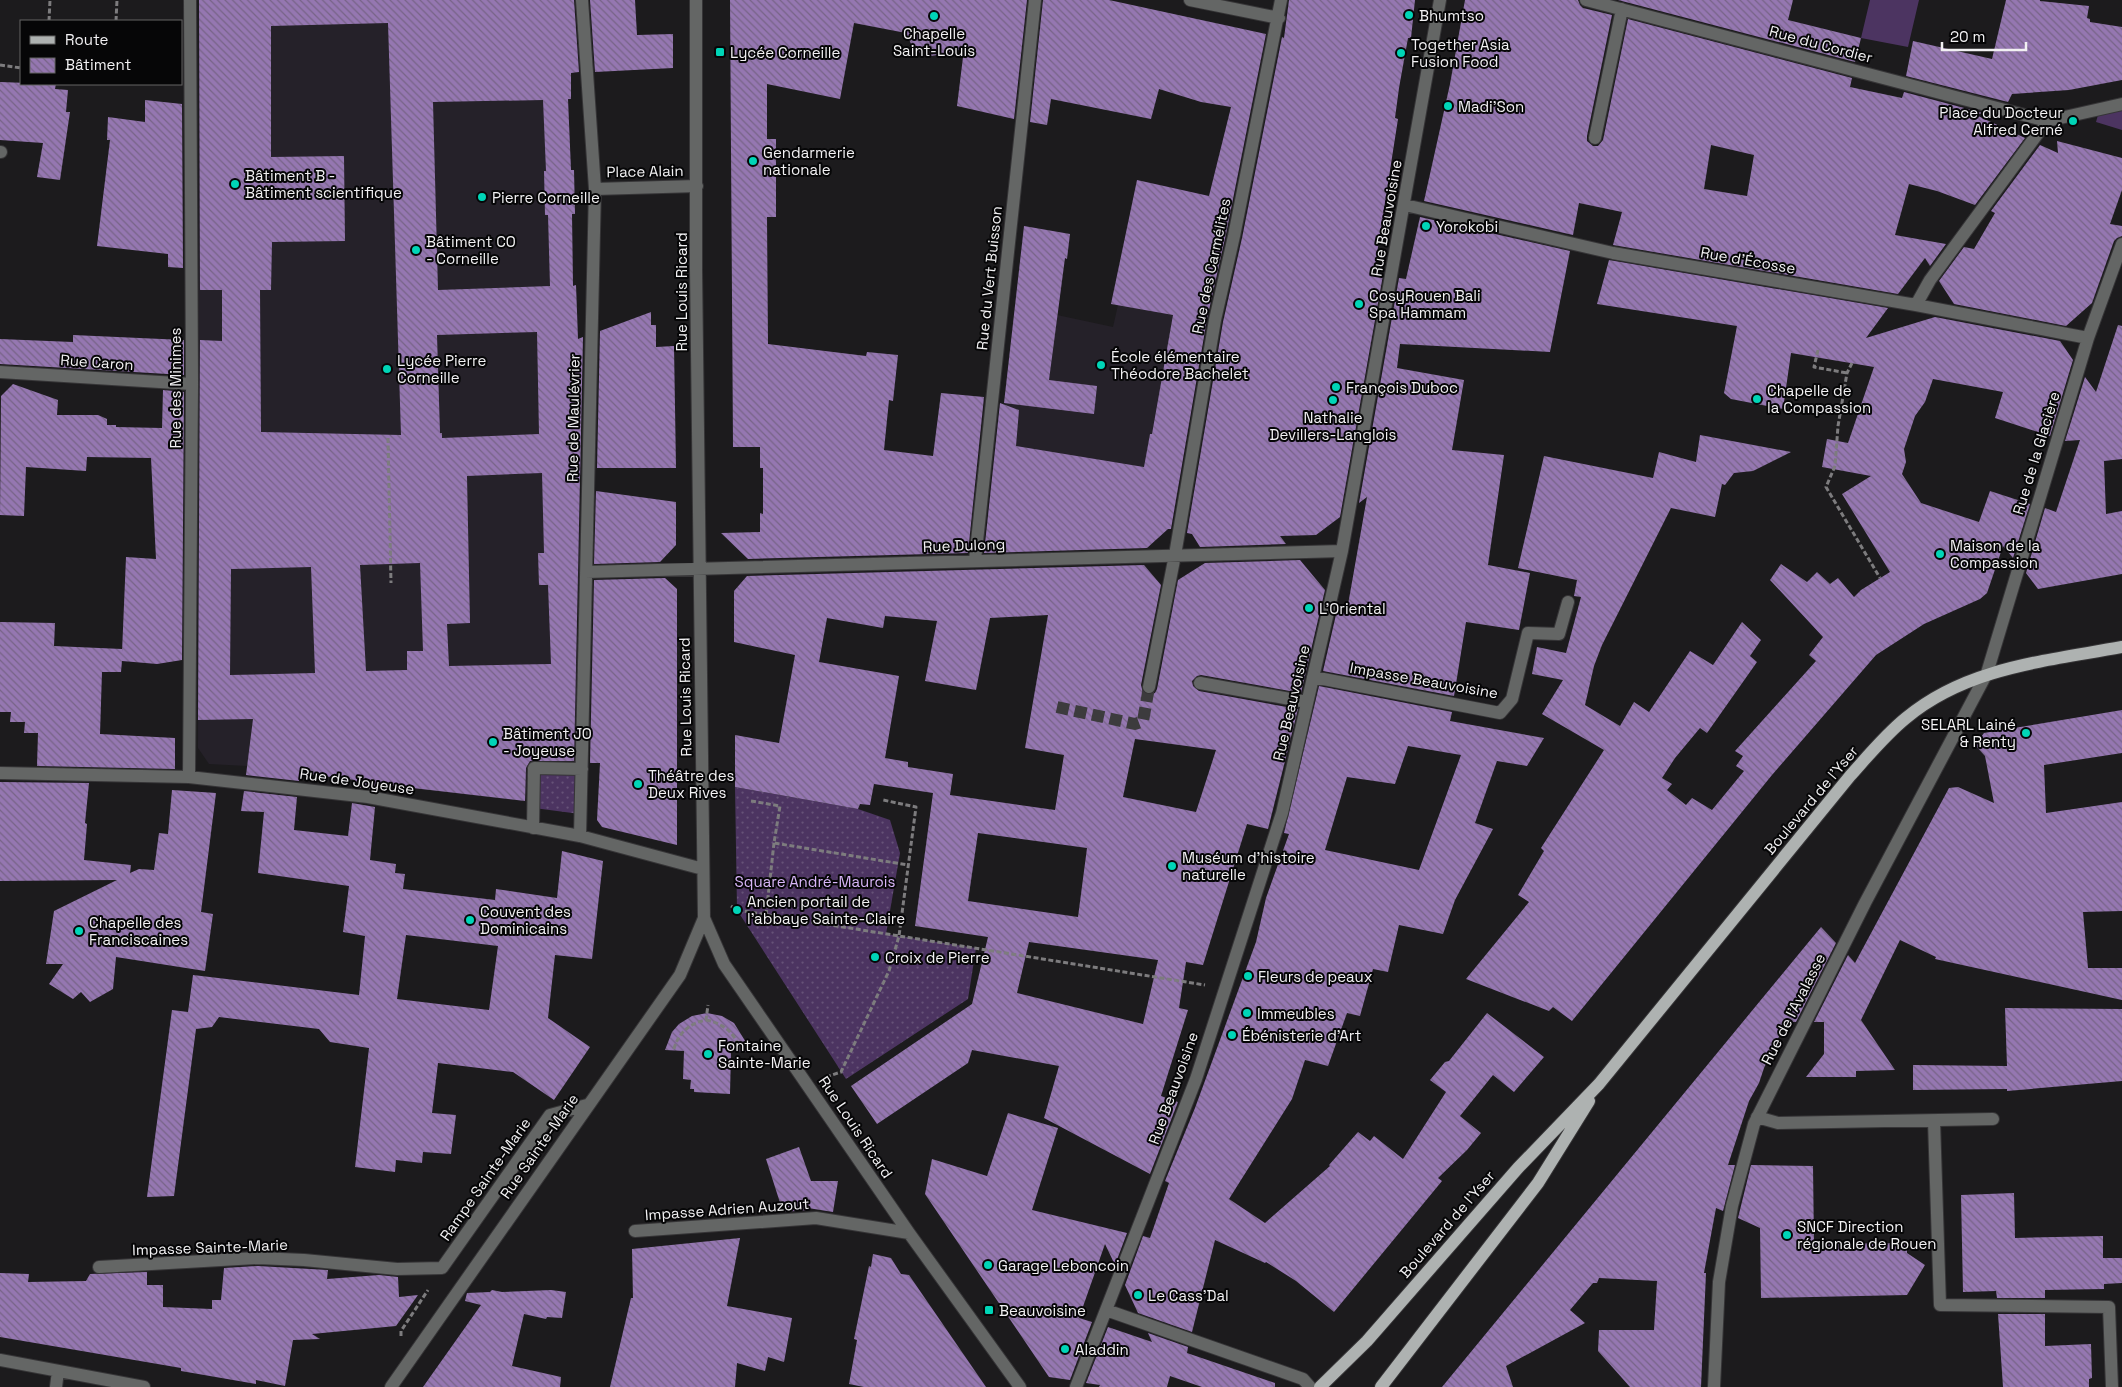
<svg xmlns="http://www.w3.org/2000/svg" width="2122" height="1387" viewBox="0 0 2122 1387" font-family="'Space Grotesk',sans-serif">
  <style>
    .built { fill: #252129 }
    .grass { fill: url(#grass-dots) }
    .garden { fill: #4c3461 }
    .building { fill: url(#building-back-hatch); fill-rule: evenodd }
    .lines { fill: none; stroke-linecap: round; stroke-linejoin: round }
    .minor-tunnel { stroke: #3c3b3d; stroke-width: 12; stroke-dasharray: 12 6; stroke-linecap: butt }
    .minor-casing { stroke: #363537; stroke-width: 14 }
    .major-casing { stroke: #363537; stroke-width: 14 }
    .path { stroke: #7d7c7e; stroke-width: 3; stroke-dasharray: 5 2.5; stroke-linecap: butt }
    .minor { stroke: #646665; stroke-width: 12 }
    .major { stroke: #aeb2b1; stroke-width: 12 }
    .poi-dot { fill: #00d5b7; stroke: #060607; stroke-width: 2 }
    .labels { text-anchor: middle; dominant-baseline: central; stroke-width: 4; stroke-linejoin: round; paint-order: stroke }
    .poi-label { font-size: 15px; fill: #f2f1f3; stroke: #060607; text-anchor: start }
    .street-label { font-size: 15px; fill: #f2f1f3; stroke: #060607 }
    .park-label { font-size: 15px; fill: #d8b6f8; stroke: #060607 }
  </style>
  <defs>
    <pattern id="grass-dots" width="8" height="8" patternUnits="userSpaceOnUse" patternTransform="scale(1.25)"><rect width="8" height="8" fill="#4c3461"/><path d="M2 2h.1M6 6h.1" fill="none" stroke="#665278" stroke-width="1.8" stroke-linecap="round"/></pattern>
    <pattern id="building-back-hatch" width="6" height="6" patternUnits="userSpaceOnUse" patternTransform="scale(1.25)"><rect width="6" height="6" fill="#9577b1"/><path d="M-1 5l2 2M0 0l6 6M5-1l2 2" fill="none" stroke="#776487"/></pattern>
  </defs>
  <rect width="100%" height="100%" fill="#1c1b1d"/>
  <path class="built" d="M199,0H428L570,54L571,99L568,100L571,170H574L573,203L575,204V214H572L573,285H576L578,331H574L581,432V475H578L580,551L582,552V584L578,585L575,663H580L577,763L531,764L525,801L247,766L209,764L198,748Z
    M1118,305L1203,316L1145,467L1056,453L1015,450L1002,428L1015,309L1057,315L1113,327Z"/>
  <path class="grass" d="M534,768L582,769L580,814L534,808Z
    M735,787L858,809L890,820L900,853L886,934L976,948L968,999L846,1079L737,910Z"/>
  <path class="garden" d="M1870,0H1919L1908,47L1861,38Z
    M2122,109V130L2096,122L2098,115Z"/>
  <path class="building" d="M199,0H574L579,72L571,73V99H568L571,170H574L575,214H572L573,286L576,285L578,339L583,337L574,761H530L526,768L525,801L378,784L377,790L354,787L355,780L300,773L299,781L246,775L253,719L198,720L200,340L222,341V290H200ZM388,23L401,435L261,432L260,290H271L272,242L345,241L344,156L271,157V26ZM543,100L546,171H544L545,215H548L550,286L438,290L433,102ZM537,332L539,434L442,438V433H440L437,335ZM542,473L544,553H538L539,585H548L551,664L449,666L447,624L470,623L467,476ZM420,563L423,651H407V670L366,671L360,565ZM311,567L315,673L230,675L231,569Z
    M590,0H635L637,35L673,34V68L595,72Z
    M730,0H1027L1014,119L957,106L964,49L932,56L923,55L913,48L906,33L854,23L840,99L767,84V139H776V217H767L768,344L866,356L867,352L898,355L893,401L889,400L884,450L933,456L941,393L984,397L968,553L748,559L721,533L760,532V513L763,514V468H760V447H733Z
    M1043,0H1109L1266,34L1226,234L1207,319L1171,529H1168L1147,548L984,553L1000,403L1019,410L1016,446L1144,467L1150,434H1152L1173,315L1111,304L1137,180L1209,196L1231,107L1201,102L1159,89L1151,119L1051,99L1047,125L1030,122Z
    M1289,0H1415L1411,38H1408L1399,88L1395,118L1398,119L1374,273L1383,275L1340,517L1316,535L1280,536L1286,544L1200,547L1192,534L1187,533L1223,322L1242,238L1282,37L1284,38Z
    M1465,0H1578L1580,5L1583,8L1612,15L1587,136V141L1593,146H1598L1603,140L1628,19L1852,78L1850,87L1902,98L1904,92L1983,113L1976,115L2025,138L1975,205L1937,191L1909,184L1895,235L1946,244L1930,266L1925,258L1898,294L1613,245L1622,212L1579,203L1573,235L1424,201L1450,84ZM1711,145L1754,155L1747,196L1704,189Z
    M1618,0H1793L1788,20L1861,38L1855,62Z
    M2006,0H2040V1L2089,6L2087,18L2090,19V22L2122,27V80L2069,90L2012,94L2008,102L1906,76L1913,41L1992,59Z
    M0,82L56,84L55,89L68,90L66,112H70L60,180L37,177L43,143L0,140Z
    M145,100L182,104L183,268L168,267V254L97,246L110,140H107L108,117L145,122Z
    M2057,141L2122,158V190L2110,224L2122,226V236L2117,238L2114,241L2092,303L2066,326L1954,304L1939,281L1964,247L1974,249L1995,213L1991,211L2040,145L2058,153Z
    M1420,217L1570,251L1550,352L1400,344L1397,368L1464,380L1452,450L1504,455L1488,565L1530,573L1519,630L1466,622L1454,696L1323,671L1338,606L1346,616L1367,497L1359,503L1399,278L1406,279Z
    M1024,226L1070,234L1067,259L1065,258L1049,380L1097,386L1094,414L1004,403Z
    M1609,260L1888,308L1866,338L1935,317L2060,341L2073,360L2050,436L1995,418L2003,392L1933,379L1925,402L1915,416L1904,449L1906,462L1902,474L1921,503L1979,522L1990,491L2030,504L2013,558L2003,546L1987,593L1980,599L1924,624L1876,655L1772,775L1572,1021L1553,1007L1549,1011L1466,979L1529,902L1518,895L1544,851L1541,848L1604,750L1542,714L1563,680L1532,674L1537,647L1566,653L1581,597L1574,596L1577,580L1518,568L1544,456L1653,478L1659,452L1696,462L1700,435L1791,452L1753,471L1734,473L1725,485L1722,484L1715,517L1671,508L1602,645L1594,666L1585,705L1620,726L1634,702L1649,712L1690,651L1713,665L1742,622L1761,640L1750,656L1757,662L1707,733L1700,728L1675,758L1662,778L1672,784L1667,790L1686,805L1692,798L1712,810L1744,771L1736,766L1743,756L1735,751L1816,661L1809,655L1823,637L1770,580L1781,564L1807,582L1817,572L1830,584L1838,578L1854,597L1861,590L1890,572L1842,494L1871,476L1822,467L1827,439L1848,443L1874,367L1791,353L1783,409L1731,399L1724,393L1737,326L1597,304Z
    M651,312V325H656V347L674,346L676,468H597L600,331Z
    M2118,325L2122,326V459L2104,461L2106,514L2122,511V574L2038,589L2026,573L2045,508L2056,512L2080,440L2065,441L2085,377L2096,392Z
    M73,335L184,340V375L0,364V339L73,342Z
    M13,384L58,400L57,415H98L107,419V425H116V427L162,428L163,390L184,392L182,660L157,664L122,661L121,672H102L100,734L175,738V769L37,766L38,733H24L25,722H10L11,712H0V622L55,623L54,646L122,649V652L126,557L156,559L151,458L87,457L86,471L26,467L24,516L0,515L1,396Z
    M596,491L676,502V545L660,562L594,564Z
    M1300,560L1325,590L1301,693L1201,675L1197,676L1192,681L1193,686L1199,691L1298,709L1268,829L1247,824L1203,965L1186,962L1179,1008L1188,1010L1161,1096L1178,1102L1150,1174L1044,1118L1059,1066L972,1050L968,1063L877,1124L851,1086L972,1004L988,937L915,926L933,793L874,784L870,805L860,804L858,809L735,787V735L779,743L795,655L734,642V591L747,576L1144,565L1161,585L1141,685L1143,693L1148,695L1155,693L1157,689L1178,580L1205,563ZM1048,615L1025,748L1064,755L1055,810L950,795L953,774L908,767V762L885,758L899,676L819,662L827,618L883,628L885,616L937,621L925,681L976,690L990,618ZM1135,739L1216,750L1196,812L1123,797ZM978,833L1087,848L1078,917L968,901ZM1029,942L1158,960L1143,1024L1017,993Z
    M665,578L677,589V845L602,827L597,820L600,763H590L594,580Z
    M1319,686L1452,712L1450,721L1544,738L1527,766L1497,761L1475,823L1493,829L1455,900L1443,934L1399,925L1388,972L1373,969L1360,1016L1347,1013L1328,1066L1305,1060L1292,1099L1229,1199L1265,1223L1330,1166L1329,1165L1358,1132L1370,1141L1374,1136L1403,1159L1446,1092L1430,1080L1445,1062L1449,1061L1487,1013L1544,1057L1514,1092L1493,1075L1460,1116L1481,1133L1467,1150L1438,1178L1442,1181L1334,1312L1296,1281L1266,1262L1265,1263L1215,1240L1192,1332L1138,1313L1125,1285L1143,1236L1150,1238L1169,1183L1165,1181L1195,1108L1256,942L1266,898L1289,834L1284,833ZM1408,746L1461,755L1419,870L1325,850L1347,777L1395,784Z
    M2122,710V753L2044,765L2046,813L2122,802V911L2083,912L2088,968H2122V1000L1935,959L1936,957L1900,940L1861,1020L1895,1070L1856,1071V1077H1806L1824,1054V1022H1814L1848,955L1855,963L1949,788L1958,787L1994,803L1985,756L1975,745L1984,733Z
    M0,782L89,783L85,823L87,824L84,860L131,865L130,873L139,869L154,870L159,833L168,834L172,790L216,793L201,912L213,914L205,971L116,957L113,989L90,1002L81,992L73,999L49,984L63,964H46L54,911L117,880L0,881Z
    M244,791L297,797L294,830L348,836L352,803L375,807L370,860L396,864L395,873L405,874L403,889L495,900L496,889L557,898L562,851L603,861L592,959L555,955L548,1018L590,1047L554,1100L513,1072L438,1063L432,1113L456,1115L451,1154L423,1152L422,1163L396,1160L395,1172L355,1167L369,1048L330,1042L319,1029L219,1017L212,1027L196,1029L174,1196L147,1197L172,1010L188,1012L193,975L359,995L365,936L343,932L349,886L258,873L264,812L241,811ZM406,935L498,946L489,1010L397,999Z
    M1821,927L1836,943L1796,1022H1786L1764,1068L1759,1083L1749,1101L1728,1165H1735L1723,1211L1716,1208L1704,1273H1706L1701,1387H1630L1598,1351L1599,1330H1654L1657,1281L1599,1278L1597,1283H1593L1570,1310L1585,1323L1506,1366L1513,1387H1442Z
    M2005,1008L2122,1009V1081L2007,1091V1089L1913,1090V1065L2007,1066Z
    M707,1013L722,1016L734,1023L752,1052L731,1051L730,1094L694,1092V1089H690L691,1080L683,1079L684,1051L665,1050L672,1032L679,1024L692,1016Z
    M1008,1113L1058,1128L1032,1210L1127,1233L1115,1265L1105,1244L1079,1318L1092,1322L1070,1380L1049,1377L925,1194L932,1159L987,1176Z
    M799,1147L811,1181H838L833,1212L808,1208V1210L783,1212L766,1159Z
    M1751,1165L1813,1166L1814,1244L1907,1243V1253L1925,1265L1907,1295L1761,1298L1760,1228L1738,1218Z
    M2014,1193L2015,1238L2103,1236V1258H2122V1283L2104,1284V1289L2045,1290V1298H1997L1996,1291L1963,1292L1961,1195Z
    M740,1238L727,1306L792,1318L784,1362L768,1357L765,1371L737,1363L735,1387H610L631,1298H633L632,1249Z
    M873,1254L891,1258L901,1274L909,1275L986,1387H864L849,1384L857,1340L854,1339L869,1266L871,1267Z
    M258,1266L328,1270L327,1279L379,1275L398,1277L399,1297L418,1295L396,1326L312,1334L320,1339L293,1340L285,1386L256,1380V1384L181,1371V1368L0,1337V1273L29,1274L28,1282L86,1281L90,1274L147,1272V1285H163V1307L212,1309V1300H221L224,1268Z
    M492,1290L502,1292L551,1290L566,1292L562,1318L547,1317L546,1319L524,1314L512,1366L561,1377L560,1387H423L481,1305L465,1301L467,1293L490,1292Z
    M1998,1314H2045V1346L2091,1344L2092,1378L2089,1379V1387H2003Z
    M1108,1327L1152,1342L1148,1333L1188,1347L1187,1353L1275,1383V1387H1202L1170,1376L1167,1387H1099L1100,1385L1086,1383Z"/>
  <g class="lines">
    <path class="minor-tunnel" d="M1057,707L1135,724L1143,721L1149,687"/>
    <g class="minor-casing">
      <path id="minor" d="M696,0V269L704,918L724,964L909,1233L1020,1387
        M1190,0L1279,18
        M1586,0L2047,121L2122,104
        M1595,138L1622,9
        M0,152H1
        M595,189L697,186
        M1405,205L1613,253L1916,305L2088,338
        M1916,305L1930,280L2047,121
        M0,372L192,384
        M975,560L1035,0
        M586,572L1342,551
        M1313,677L1500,713L1512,699L1528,633L1559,634L1568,602
        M1200,683L1307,702
        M1149,687L1175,555L1215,320L1234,236L1281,0
        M0,773L189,777L368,797L580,836L703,869
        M189,777L192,384L190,0
        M533,828L534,768L582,769
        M580,836L595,189L582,0
        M1757,1117L1778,1123L1993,1119
        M1934,1121L1940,1305L2109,1307L2112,1387
        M635,1231L816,1218L909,1233
        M99,1267L258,1258L304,1260L397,1269L442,1268L550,1115L587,1105
        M1106,1310L1303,1379L1310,1387
        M0,1360L144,1387
        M56,1387L58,1371
        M391,1387L680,975L704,918
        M1076,1387L1196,1079L1282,813L1342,551L1440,0
        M1714,1387L1719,1282L1732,1206L1754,1124L1865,903L1987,673L2088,338L2122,244"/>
    </g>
    <g class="major-casing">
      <path id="major" d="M1320,1387L1367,1341L1518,1168L1599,1084L1850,776C1868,756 1885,735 1906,718C1967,667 2047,661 2122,647
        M1381,1387L1538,1183L1589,1101"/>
    </g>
    <path class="path" d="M49,21L50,0
      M116,21L117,0
      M0,65L21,68
      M1818,350L1814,367L1847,373
      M1852,363L1847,373L1838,426L1835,466L1826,487L1880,578
      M388,438L391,583
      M751,801L780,806L774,843L908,865
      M731,906L737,910L1205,985
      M766,915L774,843
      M706,1020C725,1024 734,1033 741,1050
      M674,1049C678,1033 690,1023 706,1020L708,1005
      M826,1077L841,1072L889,971L899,936L916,807L883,800
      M401,1336V1331L428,1290"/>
    <use href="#minor" class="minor"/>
    <use href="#major" class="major"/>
  </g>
  <g class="poi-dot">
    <circle cx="1409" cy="15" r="5"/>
    <circle cx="934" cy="16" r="5"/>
    <rect x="715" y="47" width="10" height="10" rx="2.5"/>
    <circle cx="1401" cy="53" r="5"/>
    <circle cx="1448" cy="106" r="5"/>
    <circle cx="2073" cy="121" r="5"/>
    <circle cx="753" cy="161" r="5"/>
    <circle cx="235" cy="184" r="5"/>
    <circle cx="482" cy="197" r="5"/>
    <circle cx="1426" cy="226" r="5"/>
    <circle cx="416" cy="250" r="5"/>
    <circle cx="1359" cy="304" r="5"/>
    <circle cx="1101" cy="365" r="5"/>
    <circle cx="387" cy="369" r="5"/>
    <circle cx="1336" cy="387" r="5"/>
    <circle cx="1757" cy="399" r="5"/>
    <circle cx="1333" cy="400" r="5"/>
    <circle cx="1940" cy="554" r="5"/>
    <circle cx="1309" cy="608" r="5"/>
    <circle cx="2026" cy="733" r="5"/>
    <circle cx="493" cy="742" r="5"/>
    <circle cx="638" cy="784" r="5"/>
    <circle cx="1172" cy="866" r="5"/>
    <circle cx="737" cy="910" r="5"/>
    <circle cx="470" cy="920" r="5"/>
    <circle cx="79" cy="931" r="5"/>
    <circle cx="875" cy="957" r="5"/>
    <circle cx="1248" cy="976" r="5"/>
    <circle cx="1247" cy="1013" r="5"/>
    <circle cx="1232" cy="1035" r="5"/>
    <circle cx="708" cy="1054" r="5"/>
    <circle cx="1787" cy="1235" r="5"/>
    <circle cx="988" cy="1265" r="5"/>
    <circle cx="1138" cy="1295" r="5"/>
    <rect x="984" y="1305" width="10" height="10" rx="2.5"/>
    <circle cx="1065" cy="1349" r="5"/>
  </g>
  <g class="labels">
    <g class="poi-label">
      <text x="1419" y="15">Bhumtso</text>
      <text x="934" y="33" text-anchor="middle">Chapelle<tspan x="934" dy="17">Saint-Louis</tspan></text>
      <text x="1411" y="44">Together Asia<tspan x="1411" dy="17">Fusion Food</tspan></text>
      <text x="730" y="52">Lycée Corneille</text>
      <text x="1458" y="106">Madi'Son</text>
      <text x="2063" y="112" text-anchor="end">Place du Docteur<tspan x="2063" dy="17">Alfred Cerné</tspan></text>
      <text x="763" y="152">Gendarmerie<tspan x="763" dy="17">nationale</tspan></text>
      <text x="245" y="175">Bâtiment B -<tspan x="245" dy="17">Bâtiment scientifique</tspan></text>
      <text x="492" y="197">Pierre Corneille</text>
      <text x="1436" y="226">Yorokobi</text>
      <text x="426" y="241">Bâtiment CO<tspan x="426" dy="17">- Corneille</tspan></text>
      <text x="1369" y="295">CosyRouen Bali<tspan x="1369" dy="17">Spa Hammam</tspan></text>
      <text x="1111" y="356">École élémentaire<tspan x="1111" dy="17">Théodore Bachelet</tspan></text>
      <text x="397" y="360">Lycée Pierre<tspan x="397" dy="17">Corneille</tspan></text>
      <text x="1346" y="387">François Duboc</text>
      <text x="1767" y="390">Chapelle de<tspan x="1767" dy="17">la Compassion</tspan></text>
      <text x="1333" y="417" text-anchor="middle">Nathalie<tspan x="1333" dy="17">Devillers-Langlois</tspan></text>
      <text x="1950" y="545">Maison de la<tspan x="1950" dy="17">Compassion</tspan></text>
      <text x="1319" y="608">L'Oriental</text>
      <text x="2016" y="724" text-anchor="end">SELARL Lainé<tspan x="2016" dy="17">&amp; Renty</tspan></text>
      <text x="503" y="733">Bâtiment JO<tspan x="503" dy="17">- Joyeuse</tspan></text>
      <text x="648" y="775">Théâtre des<tspan x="648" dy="17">Deux Rives</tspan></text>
      <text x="1182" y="857">Muséum d'histoire<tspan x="1182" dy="17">naturelle</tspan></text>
      <text x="747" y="901">Ancien portail de<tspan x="747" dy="17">l'abbaye Sainte-Claire</tspan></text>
      <text x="480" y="911">Couvent des<tspan x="480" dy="17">Dominicains</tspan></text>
      <text x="89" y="922">Chapelle des<tspan x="89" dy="17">Franciscaines</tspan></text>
      <text x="885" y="957">Croix de Pierre</text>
      <text x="1258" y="976">Fleurs de peaux</text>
      <text x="1257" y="1013">Immeubles</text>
      <text x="1242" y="1035">Ébénisterie d'Art</text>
      <text x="718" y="1045">Fontaine<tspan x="718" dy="17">Sainte-Marie</tspan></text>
      <text x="1797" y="1226">SNCF Direction<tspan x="1797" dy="17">régionale de Rouen</tspan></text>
      <text x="998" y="1265">Garage Leboncoin</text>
      <text x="1148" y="1295">Le Cass'Dal</text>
      <text x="999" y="1310">Beauvoisine</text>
      <text x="1075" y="1349">Aladdin</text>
    </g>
    <g class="street-label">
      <text transform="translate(1821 44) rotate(15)">Rue du Cordier</text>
      <text transform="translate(645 171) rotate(-1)">Place Alain</text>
      <text transform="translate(1386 218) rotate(-80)">Rue Beauvoisine</text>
      <text transform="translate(1748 260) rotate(10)">Rue d'Écosse</text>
      <text transform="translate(1211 266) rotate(-78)">Rue des Carmélites</text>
      <text transform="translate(989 278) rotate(-84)">Rue du Vert Buisson</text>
      <text transform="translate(681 292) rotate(-90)">Rue Louis Ricard</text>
      <text transform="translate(97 362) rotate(4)">Rue Caron</text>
      <text transform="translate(175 388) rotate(-90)">Rue des Minimes</text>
      <text transform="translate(573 418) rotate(-89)">Rue de Maulévrier</text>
      <text transform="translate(2036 453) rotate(-73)">Rue de la Glacière</text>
      <text transform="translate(964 545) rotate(-2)">Rue Dulong</text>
      <text transform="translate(1424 680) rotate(10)">Impasse Beauvoisine</text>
      <text transform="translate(685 697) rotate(-91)">Rue Louis Ricard</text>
      <text transform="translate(1291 703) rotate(-77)">Rue Beauvoisine</text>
      <text transform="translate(357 781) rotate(8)">Rue de Joyeuse</text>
      <text transform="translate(1811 800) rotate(-50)">Boulevard de l'Yser</text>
      <text transform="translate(1793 1009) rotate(-63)">Rue de l'Avalasse</text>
      <text transform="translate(1173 1088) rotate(-70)">Rue Beauvoisine</text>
      <text transform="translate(856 1127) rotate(56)">Rue Louis Ricard</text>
      <text transform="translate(539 1146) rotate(-55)">Rue Sainte-Marie</text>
      <text transform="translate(485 1179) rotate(-55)">Rampe Sainte-Marie</text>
      <text transform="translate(727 1209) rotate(-4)">Impasse Adrien Auzout</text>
      <text transform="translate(1447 1224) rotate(-49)">Boulevard de l'Yser</text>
      <text transform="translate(210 1247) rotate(-2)">Impasse Sainte-Marie</text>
    </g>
    <g class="park-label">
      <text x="815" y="881">Square André-Maurois</text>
    </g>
  </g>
  <rect x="20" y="20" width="162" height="65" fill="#060607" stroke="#646465"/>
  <rect x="30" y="36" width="25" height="8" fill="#aeb2b1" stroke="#646465"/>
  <text x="65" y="45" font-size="15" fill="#f2f1f3">Route</text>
  <rect x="30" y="58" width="25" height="15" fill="url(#building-back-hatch)" stroke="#646465"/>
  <text x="65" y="70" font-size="15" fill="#f2f1f3">Bâtiment</text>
  <path d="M1942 42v8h84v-8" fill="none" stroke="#f2f1f3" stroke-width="2.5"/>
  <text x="1950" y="42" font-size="15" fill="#f2f1f3" stroke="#060607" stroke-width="4" paint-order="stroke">20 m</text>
</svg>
